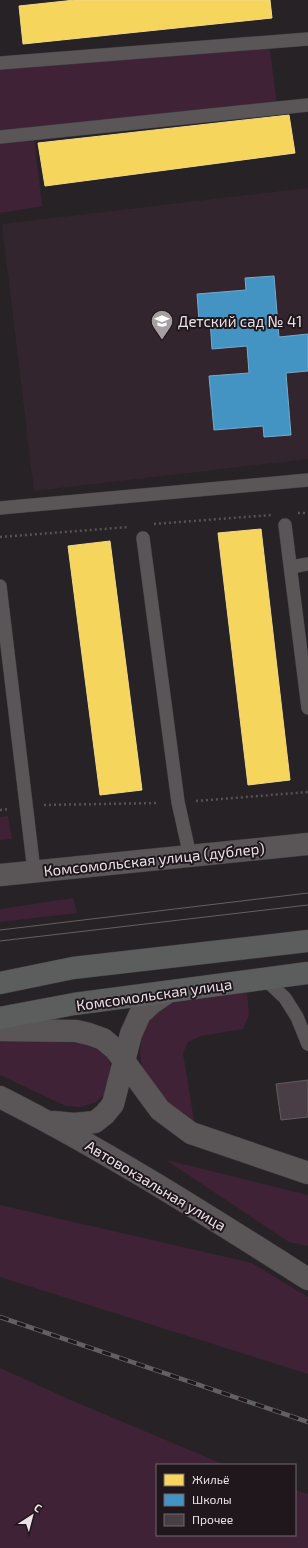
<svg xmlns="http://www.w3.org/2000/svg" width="308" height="1548" viewBox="0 0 308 1548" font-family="'Exo 2',sans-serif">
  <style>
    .built { fill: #33252e }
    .green { fill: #402236 }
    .homes { fill: #f6d55c; stroke: #f2d985 }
    .schools { fill: #4393c3; stroke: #75abce }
    .building { fill: #4a3e46; stroke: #615d5f }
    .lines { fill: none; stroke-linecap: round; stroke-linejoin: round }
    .service-casing { stroke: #433f41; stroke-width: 14 }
    .minor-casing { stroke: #433f41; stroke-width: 23 }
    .tertiary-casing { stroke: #433f41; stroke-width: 23 }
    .primary-casing { stroke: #433f41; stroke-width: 23 }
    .path { stroke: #565254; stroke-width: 2.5; stroke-dasharray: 2 3; stroke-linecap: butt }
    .service { stroke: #5a5658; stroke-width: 13 }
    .minor { stroke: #5a5658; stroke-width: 22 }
    .tertiary { stroke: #5a5658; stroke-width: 22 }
    .primary { stroke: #5c5e5e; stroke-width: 22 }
    .tram { stroke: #636062; stroke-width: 1 }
    .rail-casing { stroke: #636062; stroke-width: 4.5 }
    .rail { stroke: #20171c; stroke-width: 3; stroke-dasharray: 9; stroke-linecap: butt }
    .labels { text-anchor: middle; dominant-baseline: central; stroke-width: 4; stroke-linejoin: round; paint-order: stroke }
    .poi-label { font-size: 15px; fill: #e9e2e6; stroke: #20171c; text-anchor: start }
    .street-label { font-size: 15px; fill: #e9e2e6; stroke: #20171c }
  </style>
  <rect width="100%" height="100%" fill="#272225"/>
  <path class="built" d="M308,188V459L34,491L2,224Z"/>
  <path class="green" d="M269,43L278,114L34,138L42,206L0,213V66Z
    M8,816L12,839L0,840V817Z
    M73,898L77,913L0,922V909Z
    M247,992L249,1015L243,1029L201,1036L188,1042L183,1053L194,1120L170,1104L148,1081L142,1069L140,1050L143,1029L154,1013L169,1003Z
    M0,1039L84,1044L97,1049L107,1057L112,1068L106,1092L96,1102L81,1107L66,1106L0,1075Z
    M166,1160L308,1195V1246L289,1242Z
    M0,1205L252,1263L308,1297V1374L0,1277Z
    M0,1368L73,1401L225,1465H157V1535H295V1490L308,1494V1548H0Z"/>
  <path class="homes" d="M75,0H270L272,18L23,44L19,6Z
    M289,115L295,153L45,186L38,143Z
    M261,529L290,780L248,785L218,533Z
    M110,541L142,790L100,795L68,546Z"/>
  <path class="schools" d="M274,276L279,337L308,334V371L286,373L291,435L264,437L263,426L214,430L209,376L249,373L247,346L212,349L210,320L199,321L197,294L246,290L245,278Z"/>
  <path class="building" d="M308,1080V1117L281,1120L276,1084Z"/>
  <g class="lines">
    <g class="service-casing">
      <path id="service" d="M0,63L308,39
        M0,137L308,105
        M0,508L308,480
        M285,525L308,708
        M143,538L178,802L190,856
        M291,567L308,564
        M0,586L34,871
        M265,979L285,998L297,1017L308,1044"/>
    </g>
    <g class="minor-casing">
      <path id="minor" d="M0,875L308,844"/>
    </g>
    <g class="tertiary-casing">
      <path id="tertiary" d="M0,1030L76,1031L89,1034L103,1039L115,1049L124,1061L160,1110L191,1133L308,1173
        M0,1097C107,1151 207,1215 308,1279
        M53,1122L74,1124L95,1122L105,1114L113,1104L131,1034L140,1014L152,1003L168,992"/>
    </g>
    <g class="primary-casing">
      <path id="primary" d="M0,983L73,968L308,941
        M0,1018L74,1004L308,973"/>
    </g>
    <path class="path" d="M298,513H308
      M154,524L271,515
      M0,537L129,527
      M196,801L308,792
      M44,805L159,803
      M0,810L9,809"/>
    <use href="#service" class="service"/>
    <use href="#minor" class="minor"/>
    <use href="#tertiary" class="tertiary"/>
    <use href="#primary" class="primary"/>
    <path class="tram" d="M0,930L308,893
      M0,941L308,905"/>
    <g class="rail-casing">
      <path id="rail" d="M0,1317L308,1422"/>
    </g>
    <use href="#rail" class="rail"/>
  </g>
  <defs>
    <g id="school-pin" transform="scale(1.15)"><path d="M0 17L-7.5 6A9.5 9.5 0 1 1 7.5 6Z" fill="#a59fa2" stroke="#20171c"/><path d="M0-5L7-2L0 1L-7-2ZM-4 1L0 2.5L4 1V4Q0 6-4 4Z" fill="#fff"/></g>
  </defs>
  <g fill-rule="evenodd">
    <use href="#school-pin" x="162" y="321"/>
  </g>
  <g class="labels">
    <g class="poi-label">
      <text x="178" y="321">Детский сад № 41</text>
    </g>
    <g class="street-label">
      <text transform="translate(154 859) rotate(-6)">Комсомольская улица (дублер)</text>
      <text transform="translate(154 994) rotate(-8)">Комсомольская улица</text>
      <text transform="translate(156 1185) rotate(31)">Автовокзальная улица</text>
    </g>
  </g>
  <rect x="156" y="1464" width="140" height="72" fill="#20171c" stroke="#70686d"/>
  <rect x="164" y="1474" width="20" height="12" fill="#f6d55c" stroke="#70686d"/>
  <text x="192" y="1484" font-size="12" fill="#e9e2e6">Жильё</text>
  <rect x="164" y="1494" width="20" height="12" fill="#4393c3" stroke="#70686d"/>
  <text x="192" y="1504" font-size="12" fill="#e9e2e6">Школы</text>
  <rect x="164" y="1514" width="20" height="12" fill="#4a3e46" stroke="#70686d"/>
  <text x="192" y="1524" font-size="12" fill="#e9e2e6">Прочее</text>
  <g transform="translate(32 1516) rotate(36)" stroke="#20171c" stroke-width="3" paint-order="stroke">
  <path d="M0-3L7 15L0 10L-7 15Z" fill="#e9e2e6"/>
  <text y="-6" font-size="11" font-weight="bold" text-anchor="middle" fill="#e9e2e6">С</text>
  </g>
</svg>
